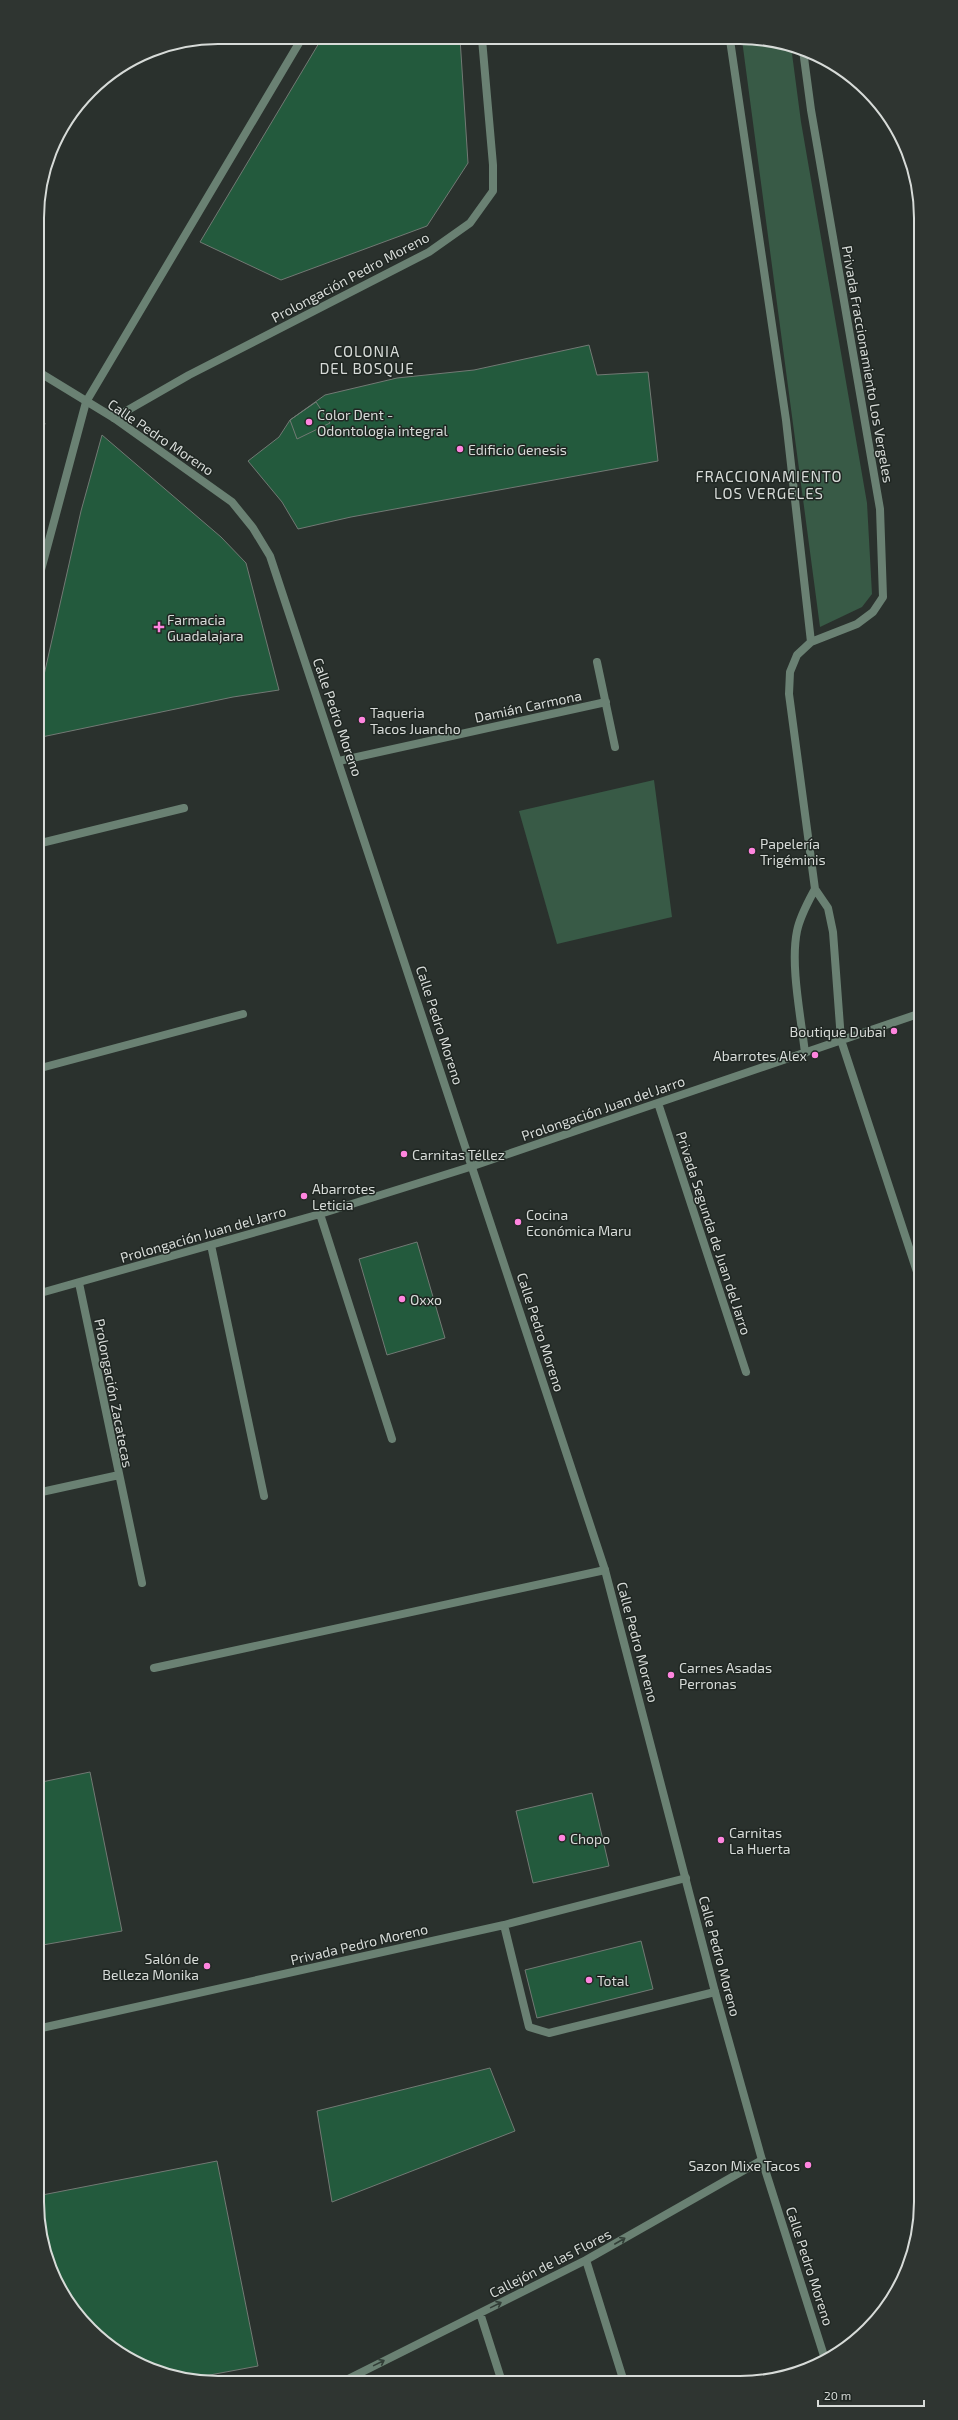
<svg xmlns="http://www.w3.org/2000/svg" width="958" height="2420" viewBox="0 0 958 2420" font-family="'Exo 2',sans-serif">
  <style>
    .green { fill: #385a46 }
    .building { fill: #235a3d; stroke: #727974 }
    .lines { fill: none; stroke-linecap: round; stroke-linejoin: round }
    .service { stroke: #6a8173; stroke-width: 8 }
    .minor { stroke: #6a8173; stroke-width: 8 }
    .tertiary { stroke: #6a8173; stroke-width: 8 }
    .oneway { stroke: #323e37 }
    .poi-dot { fill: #ff85df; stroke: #202723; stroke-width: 1.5 }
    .labels { text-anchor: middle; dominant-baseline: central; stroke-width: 3; stroke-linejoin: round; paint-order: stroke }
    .street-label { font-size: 14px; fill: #d7dbd8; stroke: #202723 }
    .poi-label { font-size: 14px; fill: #d7dbd8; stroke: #202723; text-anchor: start }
    .neighbourhood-label { font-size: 15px; letter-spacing: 1px; fill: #d7dbd8; stroke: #202723 }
    .rim { fill: none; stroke: #d7dbd8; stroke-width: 2 }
  </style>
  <rect width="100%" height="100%" fill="#2a312d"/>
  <path class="green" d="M742,40H775L791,46L801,122L867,503L872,594L862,607L820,627Z
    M654,780L672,917L557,944L519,811Z"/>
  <path class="building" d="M322,38H460L468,163L427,226L281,280L200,242Z
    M589,345L597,375L648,372L658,461L351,517L298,529L282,502L248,461L279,437L290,420L325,395L397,378L474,370Z
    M316,402L330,423L297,439L290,420Z
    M37,418L45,423L37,459Z
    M102,435L221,537L246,563L279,690L233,697L37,738V706L81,511Z
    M417,1242L445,1338L387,1355L359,1259Z
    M90,1772L122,1931L37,1946V1783Z
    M592,1793L609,1866L533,1883L516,1811Z
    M641,1941L653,1989L537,2018L525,1970Z
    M490,2068L515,2131L332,2202L317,2111Z
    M217,2161L258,2366L183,2380L138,2364L98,2338L61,2293L43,2249L37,2196Z"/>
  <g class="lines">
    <path class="service" d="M504,1925L529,2027L549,2033L715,1992
      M37,2029L504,1925L686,1878"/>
    <path class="minor" d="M730,40L786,420L811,642
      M803,50L811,110L880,509L883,597L873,612L857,624L811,642L797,655L790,672L789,694L815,889L828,908L833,932L841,1040L921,1284
      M114,418L189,375L429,252L470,223L493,191V165L482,39
      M37,585L86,402L302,38
      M597,662L615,747
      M339,761L606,702
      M37,844L184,808
      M805,1053C801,1017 790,965 797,931C800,916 808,902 815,889
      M37,1069L243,1014
      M658,1103L746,1372
      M320,1214L392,1439
      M211,1245L264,1496
      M79,1283L142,1583
      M37,1294L320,1214L473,1166L921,1013
      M37,1493L119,1475
      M154,1668L605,1570
      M586,2260L624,2382
      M480,2313L502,2382
      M344,2381L586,2260L762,2160"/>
    <path class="tertiary" d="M37,371L114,418L232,502L253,528L270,556L605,1570L715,1992L762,2160L825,2359"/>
  </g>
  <defs><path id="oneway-shaft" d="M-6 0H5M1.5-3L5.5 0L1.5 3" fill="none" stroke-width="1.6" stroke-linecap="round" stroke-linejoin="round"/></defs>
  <g class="oneway">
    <use href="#oneway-shaft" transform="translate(620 2241) rotate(-30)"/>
    <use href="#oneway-shaft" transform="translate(496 2305) rotate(-26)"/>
    <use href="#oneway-shaft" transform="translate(379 2363) rotate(-26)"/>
  </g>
  <g class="poi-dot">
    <circle cx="309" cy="422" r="4"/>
    <circle cx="460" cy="449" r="4"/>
    <path d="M157 621h4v4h4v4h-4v4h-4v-4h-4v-4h4z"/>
    <circle cx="362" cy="720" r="4"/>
    <circle cx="752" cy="851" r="4"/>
    <circle cx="894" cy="1031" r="4"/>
    <circle cx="815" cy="1055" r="4"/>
    <circle cx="404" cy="1154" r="4"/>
    <circle cx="304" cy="1196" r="4"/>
    <circle cx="518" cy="1222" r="4"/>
    <circle cx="402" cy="1299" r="4"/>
    <circle cx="671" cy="1675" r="4"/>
    <circle cx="562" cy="1838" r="4"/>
    <circle cx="721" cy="1840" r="4"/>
    <circle cx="207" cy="1966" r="4"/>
    <circle cx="589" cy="1980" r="4"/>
    <circle cx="808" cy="2165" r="4"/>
  </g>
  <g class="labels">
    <g class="street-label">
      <text transform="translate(350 277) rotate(-28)">Prolongación Pedro Moreno</text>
      <text transform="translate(868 364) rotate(80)">Privada Fraccionamiento Los Vergeles</text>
      <text transform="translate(161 437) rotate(34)">Calle Pedro Moreno</text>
      <text transform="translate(528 706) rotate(-12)">Damián Carmona</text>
      <text transform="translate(338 717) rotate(71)">Calle Pedro Moreno</text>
      <text transform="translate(440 1025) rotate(72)">Calle Pedro Moreno</text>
      <text transform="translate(603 1108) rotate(-19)">Prolongación Juan del Jarro</text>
      <text transform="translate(714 1233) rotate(72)">Privada Segunda de Juan del Jarro</text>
      <text transform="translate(203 1234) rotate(-16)">Prolongación Juan del Jarro</text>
      <text transform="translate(541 1332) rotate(72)">Calle Pedro Moreno</text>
      <text transform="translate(114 1393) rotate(79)">Prolongación Zacatecas</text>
      <text transform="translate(638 1642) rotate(75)">Calle Pedro Moreno</text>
      <text transform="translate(359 1944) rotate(-13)">Privada Pedro Moreno</text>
      <text transform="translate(720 1956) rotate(75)">Calle Pedro Moreno</text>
      <text transform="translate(550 2263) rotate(-27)">Callejón de las Flores</text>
      <text transform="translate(810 2266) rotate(72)">Calle Pedro Moreno</text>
    </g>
    <g class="poi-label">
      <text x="317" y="414">Color Dent -<tspan x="317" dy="16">Odontologia integral</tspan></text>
      <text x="468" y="449">Edificio Genesis</text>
      <text x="167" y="619">Farmacia<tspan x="167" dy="16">Guadalajara</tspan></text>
      <text x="370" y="712">Taqueria<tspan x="370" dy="16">Tacos Juancho</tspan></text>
      <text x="760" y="843">Papelería<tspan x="760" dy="16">Trigéminis</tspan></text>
      <text x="886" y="1031" text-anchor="end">Boutique Dubai</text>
      <text x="807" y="1055" text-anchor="end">Abarrotes Alex</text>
      <text x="412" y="1154">Carnitas Téllez</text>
      <text x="312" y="1188">Abarrotes<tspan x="312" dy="16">Leticia</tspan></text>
      <text x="526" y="1214">Cocina<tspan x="526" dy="16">Económica Maru</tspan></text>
      <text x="410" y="1299">Oxxo</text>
      <text x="679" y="1667">Carnes Asadas<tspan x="679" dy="16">Perronas</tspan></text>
      <text x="729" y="1832">Carnitas<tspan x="729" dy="16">La Huerta</tspan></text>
      <text x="570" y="1838">Chopo</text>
      <text x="199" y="1958" text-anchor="end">Salón de<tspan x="199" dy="16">Belleza Monika</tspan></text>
      <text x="597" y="1980">Total</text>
      <text x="800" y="2165" text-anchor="end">Sazon Mixe Tacos</text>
    </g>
    <g class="neighbourhood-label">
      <text x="367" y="351">COLONIA<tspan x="367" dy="17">DEL BOSQUE</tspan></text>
      <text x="769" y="476">FRACCIONAMIENTO<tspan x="769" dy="17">LOS VERGELES</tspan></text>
    </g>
  </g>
  <path d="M0 0H958V2420H0ZM218 44H740A174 174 0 0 1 914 218V2202A174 174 0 0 1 740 2376H218A174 174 0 0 1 44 2202V218A174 174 0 0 1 218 44Z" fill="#2f3531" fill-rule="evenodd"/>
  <path class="rim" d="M218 44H740A174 174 0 0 1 914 218V2202A174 174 0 0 1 740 2376H218A174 174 0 0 1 44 2202V218A174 174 0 0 1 218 44Z"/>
  <path d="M818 2400v6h106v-6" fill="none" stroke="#d7dbd8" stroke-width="2"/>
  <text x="824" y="2400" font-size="12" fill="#d7dbd8" stroke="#202723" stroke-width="3" paint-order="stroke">20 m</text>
</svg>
